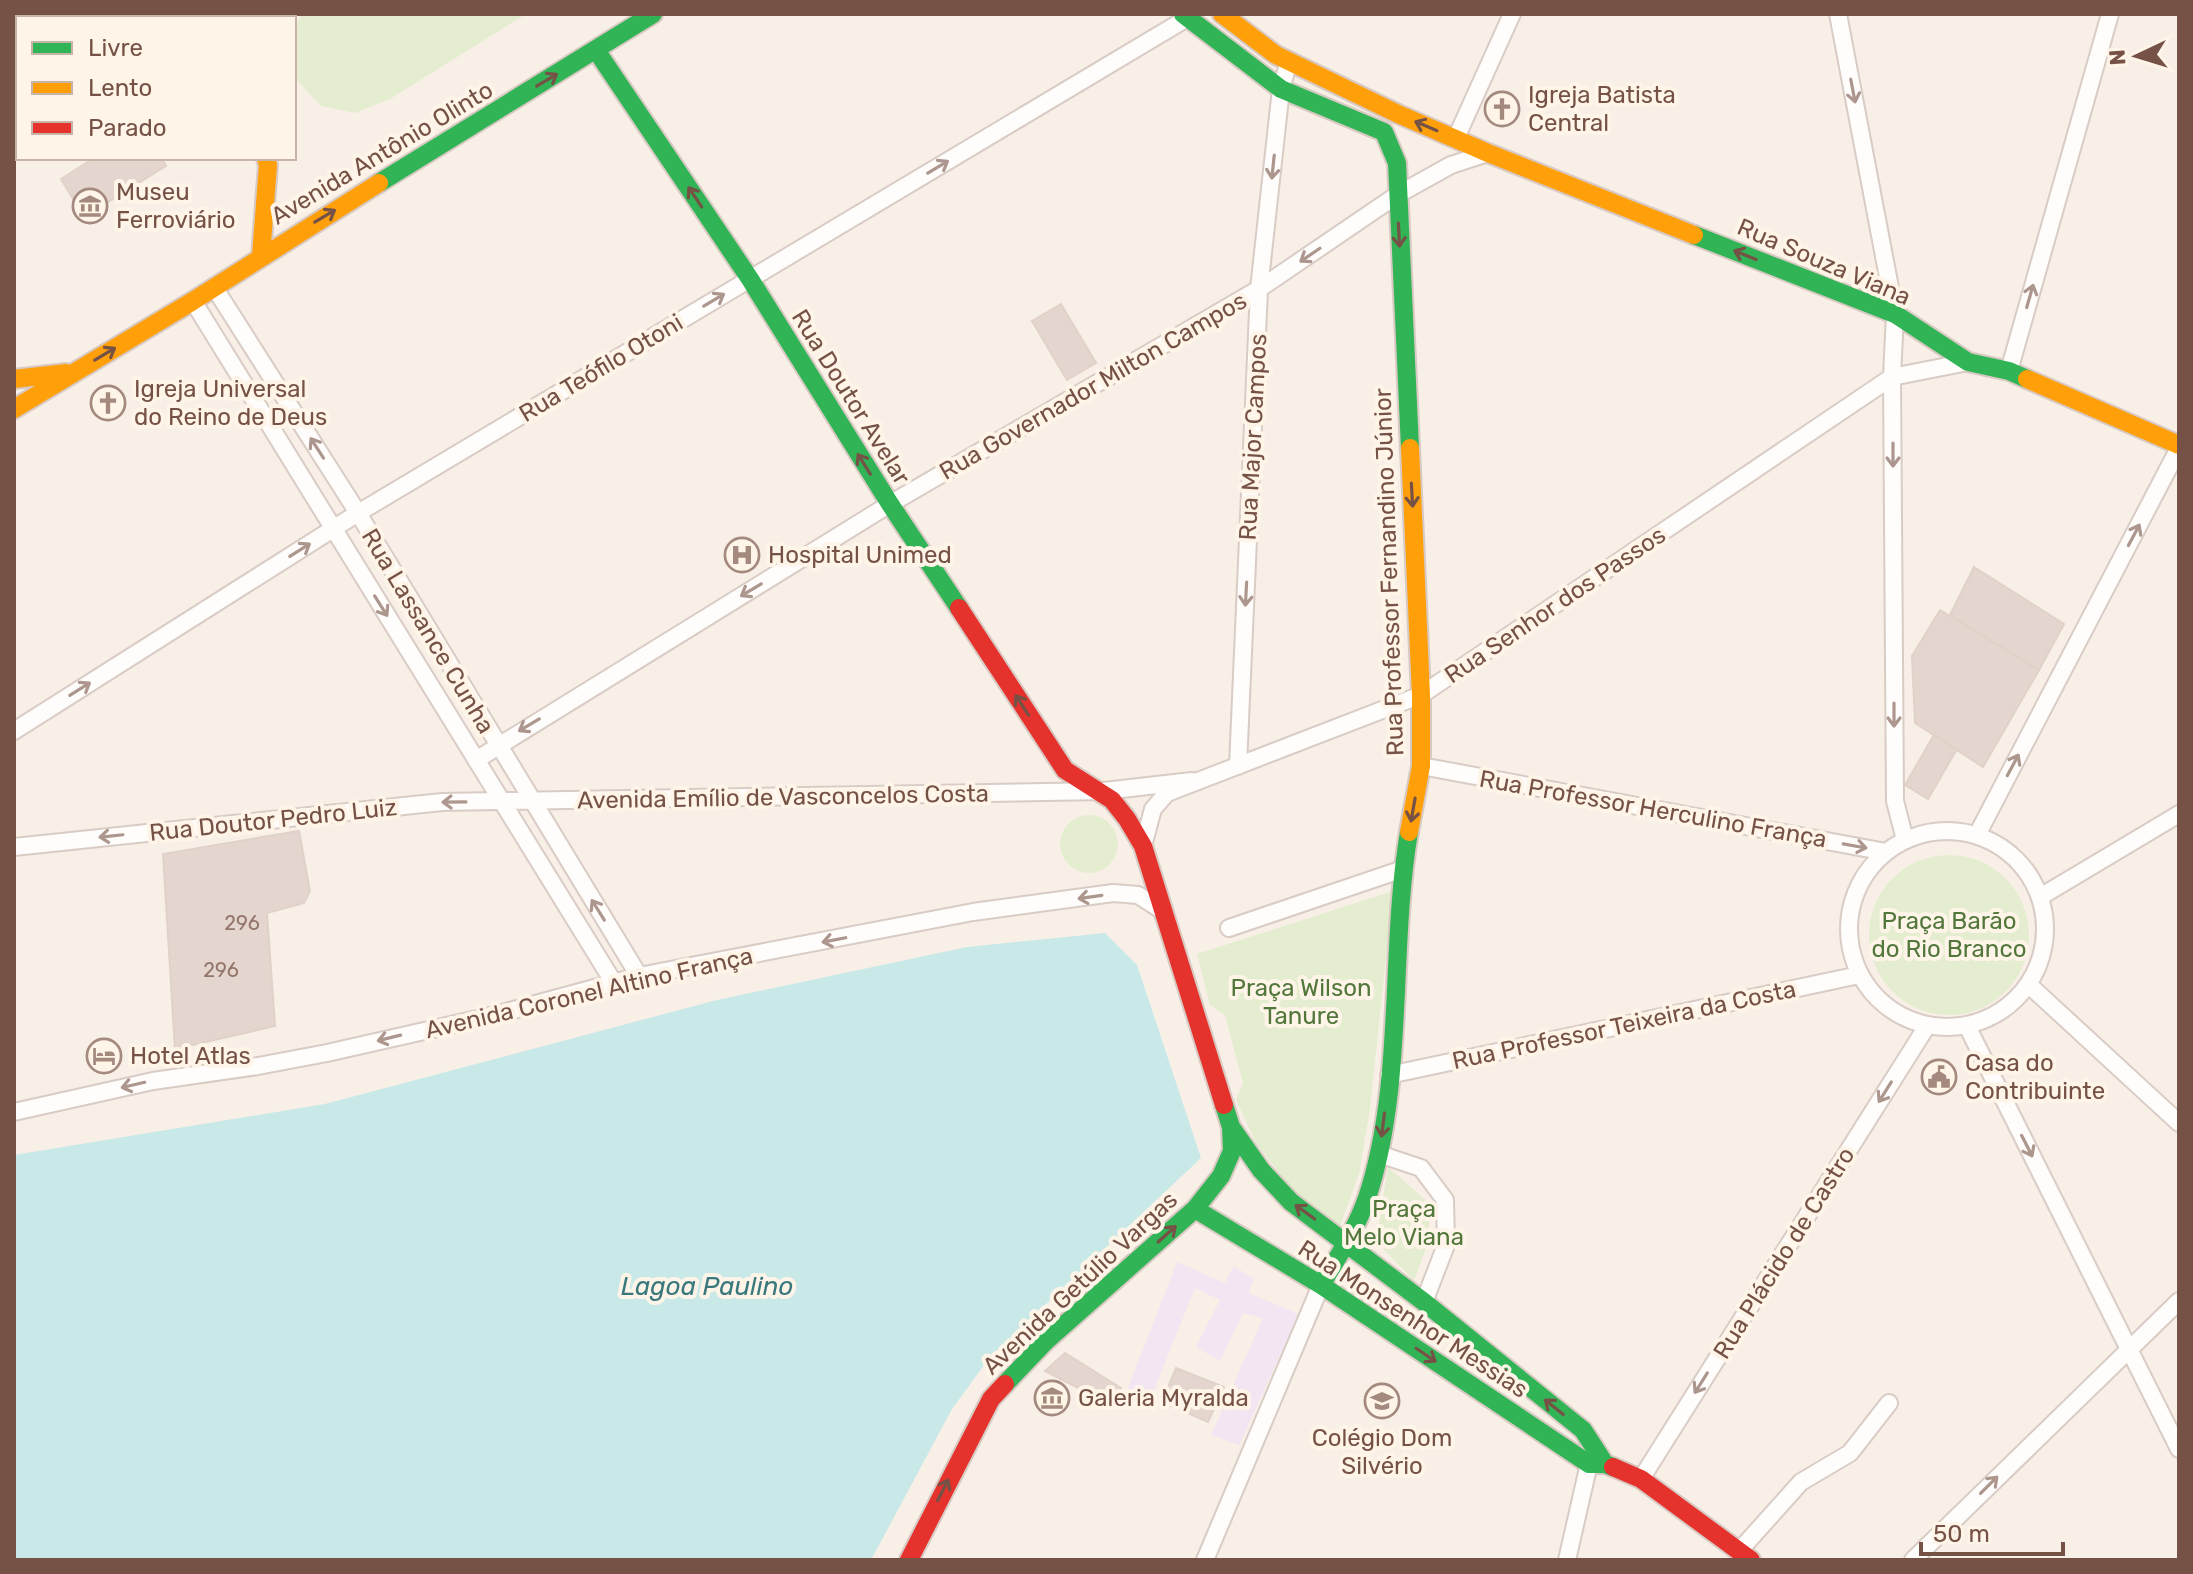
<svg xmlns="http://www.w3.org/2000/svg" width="2193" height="1574" viewBox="0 0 2193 1574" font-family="Rubik,sans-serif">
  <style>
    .education { fill: #f1e6f1 }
    .green { fill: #e5edd0 }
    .water { fill: #c8e9e8 }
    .building { fill: #e4d6ce; stroke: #e0d1c9; stroke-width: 2 }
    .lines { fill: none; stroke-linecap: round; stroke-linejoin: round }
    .street-casing { stroke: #d9ccc5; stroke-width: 20 }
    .fast-casing { stroke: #d8cac3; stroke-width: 22 }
    .slow-casing { stroke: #d8cac3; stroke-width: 22 }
    .jam-casing { stroke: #d8cac3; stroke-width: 22 }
    .street { stroke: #fefdfb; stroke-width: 16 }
    .fast { stroke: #30b455; stroke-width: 18 }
    .slow { stroke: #ff9f0a; stroke-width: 18 }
    .jam { stroke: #e5322d; stroke-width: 18 }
    .oneway { stroke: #765246 }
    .oneway2 { stroke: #ac968e }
    .labels { text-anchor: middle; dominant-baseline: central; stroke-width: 8; stroke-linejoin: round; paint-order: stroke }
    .number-label { font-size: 20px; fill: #93756a }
    .poi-label { font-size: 24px; fill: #765246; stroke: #fff4e8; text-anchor: start }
    .street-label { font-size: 24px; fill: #765246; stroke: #fff4e8 }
    .park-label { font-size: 24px; fill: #52773b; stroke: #fff4e8 }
    .water-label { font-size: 26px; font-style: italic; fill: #39787d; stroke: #fff4e8 }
  </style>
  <rect width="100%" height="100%" fill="#f8efe7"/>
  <path class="education" d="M1177,1262L1225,1283L1234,1266L1254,1279L1249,1293L1299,1314L1239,1445L1211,1435L1263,1318L1243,1313L1220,1361L1196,1347L1220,1300L1195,1288L1146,1410L1123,1401Z"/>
  <path class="green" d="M302,14H526L390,99L355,113L321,106L295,78L294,30Z
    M1060 844a29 29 0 1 1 58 0a29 29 0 1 1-58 0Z
    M1869 935a80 80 0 1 1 160 0a80 80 0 1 1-160 0Z
    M1393,891L1370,1109L1359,1174L1340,1226L1295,1194L1256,1143L1236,1100L1243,1083L1225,1015L1210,1005L1197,954Z
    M1388,1167L1430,1204L1428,1243L1414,1281L1376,1241Z"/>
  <path class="water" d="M1105,933L1137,965L1201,1158L990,1357L952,1409L871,1560H14V1155L325,1104L717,1000L967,947Z"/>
  <path class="building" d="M94,158H162L166,166L84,217L61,179Z
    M1061,304L1096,363L1067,380L1032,321Z
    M1974,567L2064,624L2039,670L1950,615Z
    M1940,610L2039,670L1983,767L1915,723L1912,656Z
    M1934,735L1957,749L1928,799L1905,785Z
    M299,831L310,891L304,903L267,913L275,1026L175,1049L163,854Z
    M1065,1353L1121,1388V1400L1111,1405L1045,1371Z
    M1176,1368L1224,1387L1208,1422L1162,1402Z"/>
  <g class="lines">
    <g class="street-casing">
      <path id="street" d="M1838,14L1895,314L1892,377L1895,801L1905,840
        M1456,138L1512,14
        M214,287L358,513L639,976
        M193,301L614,983
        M2009,371L2110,14
        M14,731L358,513L1194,14
        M476,760L890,504L1259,289L1397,195L1451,165L1488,153
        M1238,766L1259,289L1281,89L1289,61
        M1421,766L1886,852
        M1849 929a98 98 0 1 1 196 0a98 98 0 1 1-196 0Z
        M1977,835L2179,448
        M1143,846L1153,809L1167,793L1421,695L1892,377L1968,362
        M14,847L442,802L1104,791L1192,781
        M2040,897L2179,814
        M1229,928L1403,869
        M2029,985L2179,1123
        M1967,1026L2179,1449
        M1389,1075L1859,975
        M14,1112L153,1081L258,1066L327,1053L495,1015L639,976L973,912L1113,893L1138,895L1163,911
        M1379,1154L1421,1168L1445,1200L1446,1245L1424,1302
        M1641,1479L1927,1026
        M1740,1550L1801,1482L1850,1453L1889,1403
        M1205,1560L1321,1285
        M1567,1560L1591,1455
        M1913,1560L2179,1301"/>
    </g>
    <g class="fast-casing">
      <path id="fast" d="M63,14L66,18
        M1183,14L1281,89L1384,132L1397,163L1410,448
        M596,50L750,279L890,504L959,608
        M379,183L653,14
        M1694,235L1895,314L1968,362L2009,371L2027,379
        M1231,1127L1261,1170L1291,1202L1424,1302L1583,1430L1605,1464
        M1195,1209L1321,1285L1589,1464H1605L1613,1467
        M1321,1285C1338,1257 1356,1229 1367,1198C1405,1084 1389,950 1409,832
        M1005,1384L1046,1341L1195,1209L1221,1176L1232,1151L1231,1127L1224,1105"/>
    </g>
    <g class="slow-casing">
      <path id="slow" d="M1222,14L1276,55L1398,114L1488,153L1694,235
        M170,18L177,14
        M14,116L18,114
        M261,256L268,165L266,158
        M14,379L66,373
        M2027,379L2179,445
        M14,409L193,301L379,183
        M1409,832L1421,766V695L1410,448"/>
    </g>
    <g class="jam-casing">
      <path id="jam" d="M18,14L20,18
        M959,608L1065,770L1112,800L1127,819L1143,846L1224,1105
        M1613,1467L1641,1479L1751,1560
        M909,1560L991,1399L1005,1384"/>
    </g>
    <use href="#street" class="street"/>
    <use href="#fast" class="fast"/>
    <use href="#slow" class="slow"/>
    <use href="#jam" class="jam"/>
  </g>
  <defs><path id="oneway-shaft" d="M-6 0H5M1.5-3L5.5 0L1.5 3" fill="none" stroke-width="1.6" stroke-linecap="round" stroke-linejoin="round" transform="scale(2)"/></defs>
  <g class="oneway">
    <use href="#oneway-shaft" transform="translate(547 80) rotate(-31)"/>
    <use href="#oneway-shaft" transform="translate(1426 126) rotate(-157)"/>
    <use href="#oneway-shaft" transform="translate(695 197) rotate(-124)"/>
    <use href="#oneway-shaft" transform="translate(325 216) rotate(-31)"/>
    <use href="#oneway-shaft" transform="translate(1399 235) rotate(87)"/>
    <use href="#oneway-shaft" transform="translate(1745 255) rotate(-158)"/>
    <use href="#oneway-shaft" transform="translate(105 354) rotate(-31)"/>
    <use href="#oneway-shaft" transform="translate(864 464) rotate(-122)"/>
    <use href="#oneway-shaft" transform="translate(1412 495) rotate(87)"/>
    <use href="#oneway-shaft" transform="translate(1022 705) rotate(-123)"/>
    <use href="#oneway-shaft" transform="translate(1413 810) rotate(100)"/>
    <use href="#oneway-shaft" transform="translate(1383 1125) rotate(97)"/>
    <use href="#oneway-shaft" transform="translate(1305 1212) rotate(-144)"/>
    <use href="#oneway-shaft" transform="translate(1167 1234) rotate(-42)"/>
    <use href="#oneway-shaft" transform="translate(1426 1355) rotate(34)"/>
    <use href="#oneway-shaft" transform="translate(1554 1407) rotate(-141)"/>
    <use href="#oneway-shaft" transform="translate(943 1490) rotate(-63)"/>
  </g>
  <g class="oneway2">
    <use href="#oneway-shaft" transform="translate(1853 91) rotate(79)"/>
    <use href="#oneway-shaft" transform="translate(938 167) rotate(-31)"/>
    <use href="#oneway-shaft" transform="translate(1273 167) rotate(96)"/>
    <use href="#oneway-shaft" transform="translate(1310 255) rotate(146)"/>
    <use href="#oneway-shaft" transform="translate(2030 296) rotate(-74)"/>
    <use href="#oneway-shaft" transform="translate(714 300) rotate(-31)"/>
    <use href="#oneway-shaft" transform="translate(317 448) rotate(-123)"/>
    <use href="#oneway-shaft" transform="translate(1893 455) rotate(90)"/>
    <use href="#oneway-shaft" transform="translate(2134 535) rotate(-62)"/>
    <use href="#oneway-shaft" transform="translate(300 550) rotate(-32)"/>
    <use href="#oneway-shaft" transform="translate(751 590) rotate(149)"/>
    <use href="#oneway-shaft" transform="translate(1246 594) rotate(93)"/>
    <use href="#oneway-shaft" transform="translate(381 606) rotate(58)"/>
    <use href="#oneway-shaft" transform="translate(80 689) rotate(-32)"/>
    <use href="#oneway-shaft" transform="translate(1894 715) rotate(90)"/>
    <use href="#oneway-shaft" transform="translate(529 725) rotate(149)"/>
    <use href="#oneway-shaft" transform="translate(2013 765) rotate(-62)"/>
    <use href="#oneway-shaft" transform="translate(454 802) rotate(179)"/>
    <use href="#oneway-shaft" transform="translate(111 836) rotate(174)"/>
    <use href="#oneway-shaft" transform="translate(1855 846) rotate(10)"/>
    <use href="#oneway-shaft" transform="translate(1090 897) rotate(172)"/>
    <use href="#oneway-shaft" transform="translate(598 910) rotate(-122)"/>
    <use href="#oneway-shaft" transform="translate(834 940) rotate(169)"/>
    <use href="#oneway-shaft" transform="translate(389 1038) rotate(166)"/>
    <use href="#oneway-shaft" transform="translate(133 1085) rotate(167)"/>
    <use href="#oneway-shaft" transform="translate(1885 1092) rotate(122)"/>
    <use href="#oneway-shaft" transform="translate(2027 1146) rotate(63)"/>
    <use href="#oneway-shaft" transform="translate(1701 1383) rotate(122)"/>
    <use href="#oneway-shaft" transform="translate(1989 1485) rotate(-45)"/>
  </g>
  <defs>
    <g id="church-ring" transform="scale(1.8)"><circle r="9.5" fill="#fff4e8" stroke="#a4897e" stroke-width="1.5"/><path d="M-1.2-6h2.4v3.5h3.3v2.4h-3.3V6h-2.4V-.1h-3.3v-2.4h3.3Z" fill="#a4897e"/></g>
    <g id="museum-ring" transform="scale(1.8)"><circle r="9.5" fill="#fff4e8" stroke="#a4897e" stroke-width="1.5"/><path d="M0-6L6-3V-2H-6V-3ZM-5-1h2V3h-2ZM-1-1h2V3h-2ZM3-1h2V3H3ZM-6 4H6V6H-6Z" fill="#a4897e"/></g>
    <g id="hospital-ring" transform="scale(1.8)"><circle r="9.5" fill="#fff4e8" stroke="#a4897e" stroke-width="1.5"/><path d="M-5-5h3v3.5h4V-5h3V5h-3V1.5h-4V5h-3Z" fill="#a4897e"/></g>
    <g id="hotel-ring" transform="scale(1.8)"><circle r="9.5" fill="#fff4e8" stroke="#a4897e" stroke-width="1.5"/><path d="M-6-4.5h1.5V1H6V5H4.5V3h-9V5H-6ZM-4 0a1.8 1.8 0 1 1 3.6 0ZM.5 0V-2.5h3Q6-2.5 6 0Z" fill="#a4897e"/></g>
    <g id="civic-ring" transform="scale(1.8)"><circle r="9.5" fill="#fff4e8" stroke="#a4897e" stroke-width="1.5"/><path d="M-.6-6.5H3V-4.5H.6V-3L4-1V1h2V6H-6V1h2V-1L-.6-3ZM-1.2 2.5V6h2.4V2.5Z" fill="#a4897e"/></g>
    <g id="school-ring" transform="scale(1.8)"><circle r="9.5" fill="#fff4e8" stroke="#a4897e" stroke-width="1.5"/><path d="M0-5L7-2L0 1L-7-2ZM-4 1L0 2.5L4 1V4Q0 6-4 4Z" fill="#a4897e"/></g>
  </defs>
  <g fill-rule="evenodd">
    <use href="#church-ring" x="1502" y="109"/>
    <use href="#museum-ring" x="90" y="206"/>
    <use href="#church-ring" x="108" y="403"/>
    <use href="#hospital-ring" x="742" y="555"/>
    <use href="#hotel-ring" x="104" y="1056"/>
    <use href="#civic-ring" x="1939" y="1077"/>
    <use href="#museum-ring" x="1052" y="1398"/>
    <use href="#school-ring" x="1382" y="1401"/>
  </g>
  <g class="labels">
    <g class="number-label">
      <text x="242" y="923">296</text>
      <text x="221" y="970">296</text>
    </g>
    <g class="poi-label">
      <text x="1528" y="95">Igreja Batista<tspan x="1528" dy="28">Central</tspan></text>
      <text x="116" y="192">Museu<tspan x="116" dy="28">Ferroviário</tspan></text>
      <text x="134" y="389">Igreja Universal<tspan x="134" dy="28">do Reino de Deus</tspan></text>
      <text x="768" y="555">Hospital Unimed</text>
      <text x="130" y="1056">Hotel Atlas</text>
      <text x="1965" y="1063">Casa do<tspan x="1965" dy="28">Contribuinte</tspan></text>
      <text x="1078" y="1398">Galeria Myralda</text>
      <text x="1382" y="1438" text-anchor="middle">Colégio Dom<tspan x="1382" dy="28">Silvério</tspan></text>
    </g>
    <g class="street-label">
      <text transform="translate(382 153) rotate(-31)">Avenida Antônio Olinto</text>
      <text transform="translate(1824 262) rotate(23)">Rua Souza Viana</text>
      <text transform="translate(601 368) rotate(-31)">Rua Teófilo Otoni</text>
      <text transform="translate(1093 386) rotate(-30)">Rua Governador Milton Campos</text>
      <text transform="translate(851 397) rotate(58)">Rua Doutor Avelar</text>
      <text transform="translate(1253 437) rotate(-87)">Rua Major Campos</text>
      <text transform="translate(1389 572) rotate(-92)">Rua Professor Fernandino Júnior</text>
      <text transform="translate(1555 605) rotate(-34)">Rua Senhor dos Passos</text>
      <text transform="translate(428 631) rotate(59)">Rua Lassance Cunha</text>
      <text transform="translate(783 797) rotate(-1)">Avenida Emílio de Vasconcelos Costa</text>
      <text transform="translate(1653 809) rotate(10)">Rua Professor Herculino França</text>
      <text transform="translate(273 820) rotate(-6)">Rua Doutor Pedro Luiz</text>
      <text transform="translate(589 993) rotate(-13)">Avenida Coronel Altino França</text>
      <text transform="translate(1624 1025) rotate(-12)">Rua Professor Teixeira da Costa</text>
      <text transform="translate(1784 1253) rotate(-58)">Rua Plácido de Castro</text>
      <text transform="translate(1080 1283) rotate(-43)">Avenida Getúlio Vargas</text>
      <text transform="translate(1413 1319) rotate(33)">Rua Monsenhor Messias</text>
    </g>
    <g class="park-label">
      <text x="1949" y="921">Praça Barão<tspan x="1949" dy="28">do Rio Branco</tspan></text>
      <text x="1301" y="988">Praça Wilson<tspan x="1301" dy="28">Tanure</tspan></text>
      <text x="1404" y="1209">Praça<tspan x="1404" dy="28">Melo Viana</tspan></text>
    </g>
    <g class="water-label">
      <text x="707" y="1286">Lagoa Paulino</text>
    </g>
  </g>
  <rect width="2193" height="1574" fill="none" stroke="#765246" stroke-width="32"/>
  <rect x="16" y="16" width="280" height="144" fill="#fff4e8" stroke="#c8b3a7" stroke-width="2"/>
  <rect x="32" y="42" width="40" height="12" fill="#30b455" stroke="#c8b3a7" stroke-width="2"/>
  <text x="88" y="56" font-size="24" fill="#765246">Livre</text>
  <rect x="32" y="82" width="40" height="12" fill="#ff9f0a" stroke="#c8b3a7" stroke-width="2"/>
  <text x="88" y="96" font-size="24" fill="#765246">Lento</text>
  <rect x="32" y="122" width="40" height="12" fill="#e5322d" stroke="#c8b3a7" stroke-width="2"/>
  <text x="88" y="136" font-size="24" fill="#765246">Parado</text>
  <g transform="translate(2137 56) rotate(266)" stroke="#fff4e8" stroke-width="6" paint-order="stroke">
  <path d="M0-6L14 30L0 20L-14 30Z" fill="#765246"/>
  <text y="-12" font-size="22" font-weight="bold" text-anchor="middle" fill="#765246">N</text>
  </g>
  <path d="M1921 1542v12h142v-12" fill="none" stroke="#765246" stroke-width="4"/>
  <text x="1933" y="1542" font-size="24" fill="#765246" stroke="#fff4e8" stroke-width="6" paint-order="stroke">50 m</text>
</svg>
